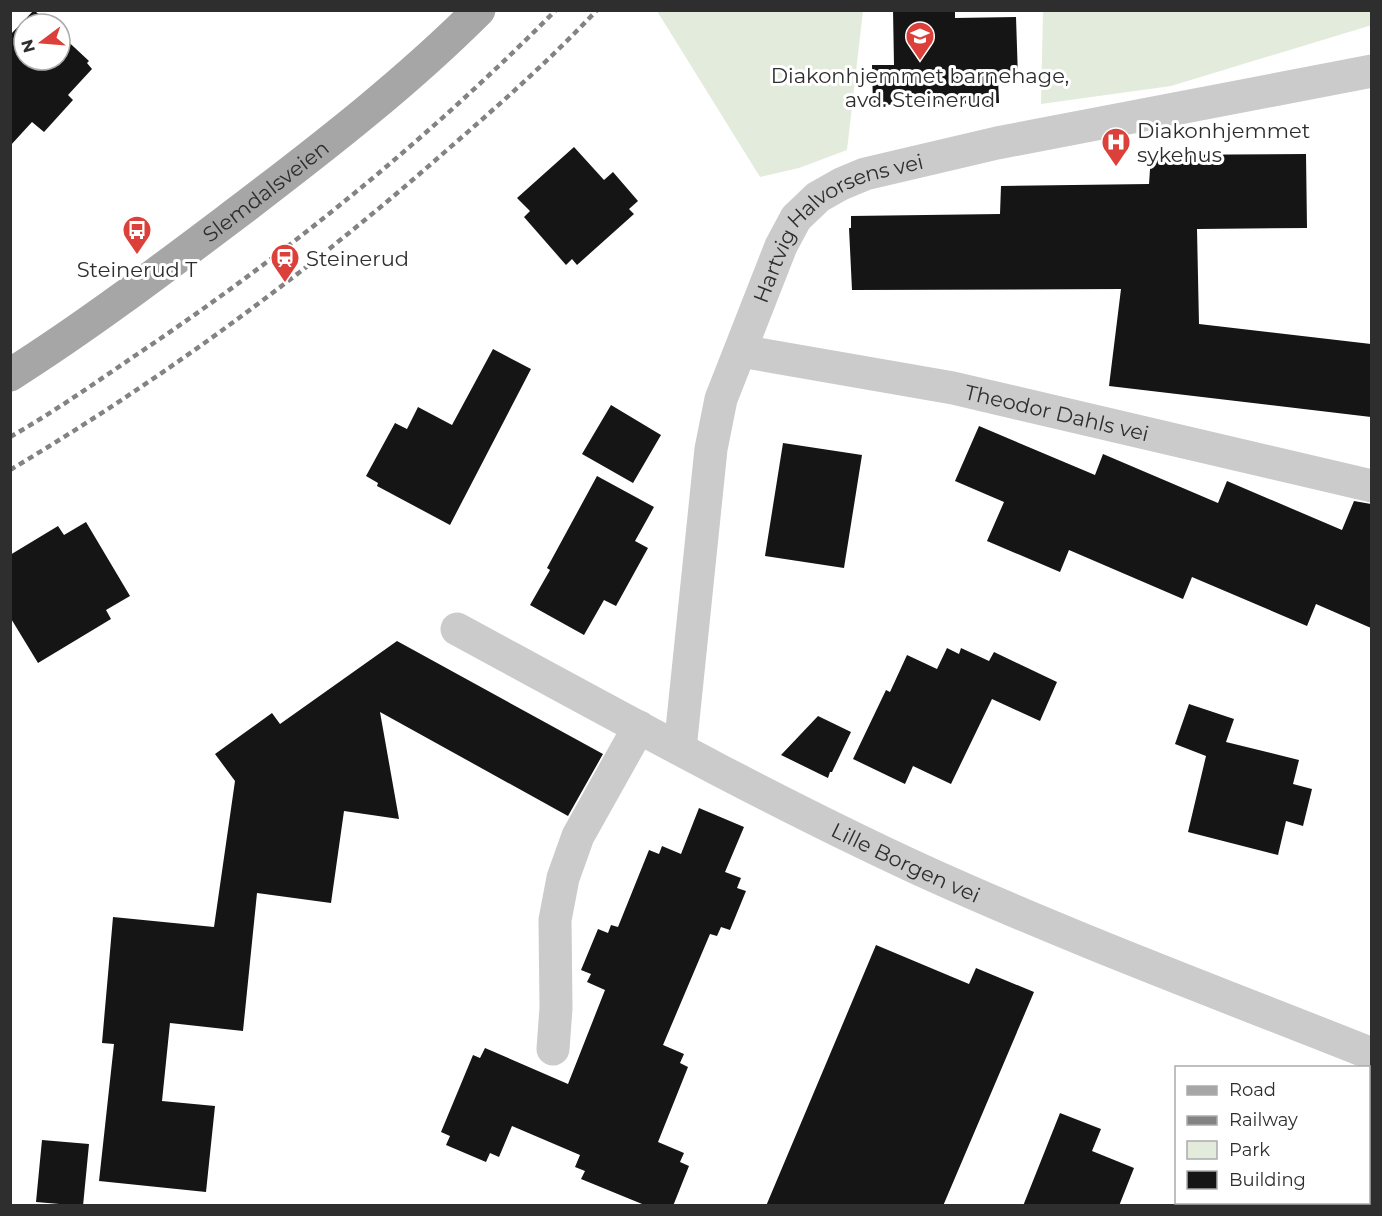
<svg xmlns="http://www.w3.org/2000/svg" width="1382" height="1216" viewBox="0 0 1382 1216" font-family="Montserrat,sans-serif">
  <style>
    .green { fill: #e3ebdd }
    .building { fill: #151515 }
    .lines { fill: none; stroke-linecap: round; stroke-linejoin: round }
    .minor { stroke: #cbcbcb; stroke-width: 33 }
    .major { stroke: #a6a6a6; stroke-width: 33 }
    .rail { stroke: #838383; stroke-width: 4.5; stroke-dasharray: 6 4.5; stroke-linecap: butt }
    .labels { text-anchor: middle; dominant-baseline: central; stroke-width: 6; stroke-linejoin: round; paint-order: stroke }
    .poi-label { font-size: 21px; fill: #2e2e2e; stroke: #fff }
    .street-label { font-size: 21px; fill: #2e2e2e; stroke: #fff }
  </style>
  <rect width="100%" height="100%" fill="#fff"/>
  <path class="green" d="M657,11H863L847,150L799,168L760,177Z
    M1043,11L1371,10L1372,25L1171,86L1041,104Z"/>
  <path class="building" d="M34,10L49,24H24V60H60V34L89,61L87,63L92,69L68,95L73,100L44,132L32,122L10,146V35Z
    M893,10H955V18L1016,17L1018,78H998L999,103L873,105L872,65H894Z
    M574,147L604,180L613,172L638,201L629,209L634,214L577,265L572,259L566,265L524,217L530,211L517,198Z
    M1306,154L1307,228L1197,229L1199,324L1371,344V417L1109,386L1121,289L852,290L849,228H851V216L1000,214L1001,186L1149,184L1151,155Z
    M493,349L531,369L450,525L377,486L378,483L366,476L395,423L407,429L418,407L452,425Z
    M611,405L661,435L633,483L582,454Z
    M979,426L1095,475L1103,454L1218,503L1227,481L1342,530L1354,501L1371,504V628L1316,604L1307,626L1192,577L1183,599L1069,550L1060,572L987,541L1004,502L955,481Z
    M783,443L862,455L844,568L765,556Z
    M597,476L654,507L635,541L648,548L616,606L604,600L584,635L530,605L550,570L547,568Z
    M86,522L130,596L106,610L111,619L38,663L10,617V555L58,526L64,535Z
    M397,641L603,754L568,816L380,712L399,819L344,811L331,903L257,893L243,1031L170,1023L162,1101L215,1106L206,1192L99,1181L114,1044L102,1043L113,917L214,927L235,781L215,754L272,713L280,724Z
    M947,648L959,654L961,648L989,661L994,652L1057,682L1040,721L992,699L951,784L913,766L905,784L853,759L886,690L890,692L907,655L937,669Z
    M1189,704L1234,719L1226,742L1299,760L1293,784L1312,789L1303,826L1286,821L1278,855L1188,832L1206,756L1175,744Z
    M818,716L851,732L832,772H830L828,778L781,755Z
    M699,808L744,827L725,872L741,878L737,888L746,891L730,930L721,927L717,936L710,934L663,1045L684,1054L680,1063L688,1067L658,1142L684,1153L680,1162L689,1166L673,1206H647L581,1179L585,1171L575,1167L580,1155L512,1126L499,1157L490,1153L486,1162L446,1145L450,1136L441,1132L473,1055L480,1058L485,1048L568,1084L605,990L587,982L591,974L581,970L598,929L608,933L611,925L618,927L649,850L659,854L662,846L681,854Z
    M876,945L969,984L976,968L1034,992L943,1206H766Z
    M1060,1113L1101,1129L1092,1151L1134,1168L1119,1206H1023Z
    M42,1140L89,1144L83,1206L36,1202Z"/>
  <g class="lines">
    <g class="minor">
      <path id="s1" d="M741,351L953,388L1372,486"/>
      <path id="s2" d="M457,629C610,712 763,797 921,870C1068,937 1221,994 1372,1054"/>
      <path id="s3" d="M680,749L711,449L721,399L781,246L796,218L818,197L841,184L865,174L997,143L1372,71"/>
      <path d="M553,1049L556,1008L555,920L563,878L578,836L639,727"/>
    </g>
    <path class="major" id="s4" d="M10,375C92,323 169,264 246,206C326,145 407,82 479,10"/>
    <path class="rail" d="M10,437C54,412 95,383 136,355C287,254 428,139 556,10
      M10,470C166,377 311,270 447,150C499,105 550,60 597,10"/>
  </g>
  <defs>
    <g id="school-pin" transform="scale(1.5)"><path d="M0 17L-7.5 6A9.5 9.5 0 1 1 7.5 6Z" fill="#dc403a" stroke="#fff"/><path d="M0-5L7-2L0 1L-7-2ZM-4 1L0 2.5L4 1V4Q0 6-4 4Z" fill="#fff"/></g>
    <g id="hospital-pin" transform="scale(1.5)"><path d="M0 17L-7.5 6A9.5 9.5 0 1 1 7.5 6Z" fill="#dc403a" stroke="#fff"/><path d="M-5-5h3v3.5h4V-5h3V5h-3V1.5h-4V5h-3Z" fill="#fff"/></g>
    <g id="bus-pin" transform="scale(1.5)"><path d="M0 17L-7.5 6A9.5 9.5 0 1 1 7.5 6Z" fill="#dc403a" stroke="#fff"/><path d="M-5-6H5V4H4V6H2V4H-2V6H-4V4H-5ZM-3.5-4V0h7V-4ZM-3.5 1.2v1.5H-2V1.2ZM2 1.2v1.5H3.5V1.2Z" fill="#fff"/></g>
    <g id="station-pin" transform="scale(1.5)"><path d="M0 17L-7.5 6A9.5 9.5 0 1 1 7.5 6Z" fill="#dc403a" stroke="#fff"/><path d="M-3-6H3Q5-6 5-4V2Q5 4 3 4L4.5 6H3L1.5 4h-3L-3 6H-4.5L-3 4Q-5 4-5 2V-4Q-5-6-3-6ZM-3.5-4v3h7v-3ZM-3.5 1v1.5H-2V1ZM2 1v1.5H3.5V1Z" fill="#fff"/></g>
  </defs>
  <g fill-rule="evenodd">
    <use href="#school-pin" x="920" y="36"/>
    <use href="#hospital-pin" x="1116" y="142"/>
    <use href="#bus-pin" x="137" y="230"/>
    <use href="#station-pin" x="285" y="258"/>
  </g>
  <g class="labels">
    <g class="poi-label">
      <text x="920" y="75">Diakonhjemmet barnehage,<tspan x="920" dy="24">avd. Steinerud</tspan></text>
      <text x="1137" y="130" text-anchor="start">Diakonhjemmet<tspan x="1137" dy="24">sykehus</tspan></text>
      <text x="306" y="258" text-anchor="start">Steinerud</text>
      <text x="137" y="269">Steinerud T</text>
    </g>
    <g class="street-label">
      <text stroke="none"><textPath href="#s4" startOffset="315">Slemdalsveien</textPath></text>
      <text stroke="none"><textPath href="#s3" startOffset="574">Hartvig Halvorsens vei</textPath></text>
      <text stroke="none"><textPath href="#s1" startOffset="322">Theodor Dahls vei</textPath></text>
      <text stroke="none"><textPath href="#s2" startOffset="506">Lille Borgen vei</textPath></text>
    </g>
  </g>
  <rect width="1382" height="1216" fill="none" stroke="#2e2e2e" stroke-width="24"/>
  <rect x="1175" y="1066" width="195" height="138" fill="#ffffff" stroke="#ababab" stroke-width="1.5"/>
  <rect x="1187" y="1086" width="30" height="9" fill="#a6a6a6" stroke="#ababab" stroke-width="1.5"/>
  <text x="1229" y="1096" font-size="18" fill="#2e2e2e">Road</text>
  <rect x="1187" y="1116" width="30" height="9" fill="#838383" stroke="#ababab" stroke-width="1.5"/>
  <text x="1229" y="1126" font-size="18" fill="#2e2e2e">Railway</text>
  <rect x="1187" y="1141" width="30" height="18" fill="#e3ebdd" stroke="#ababab" stroke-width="1.5"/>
  <text x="1229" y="1156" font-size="18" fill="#2e2e2e">Park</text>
  <rect x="1187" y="1171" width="30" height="18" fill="#151515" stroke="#ababab" stroke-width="1.5"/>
  <text x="1229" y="1186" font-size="18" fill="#2e2e2e">Building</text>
  <g transform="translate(42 42) rotate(254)"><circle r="28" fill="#ffffff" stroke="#ababab" stroke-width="1.5"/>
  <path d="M0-4.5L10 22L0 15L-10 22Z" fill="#dc403a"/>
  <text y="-9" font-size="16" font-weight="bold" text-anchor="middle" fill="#2e2e2e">N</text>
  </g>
</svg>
